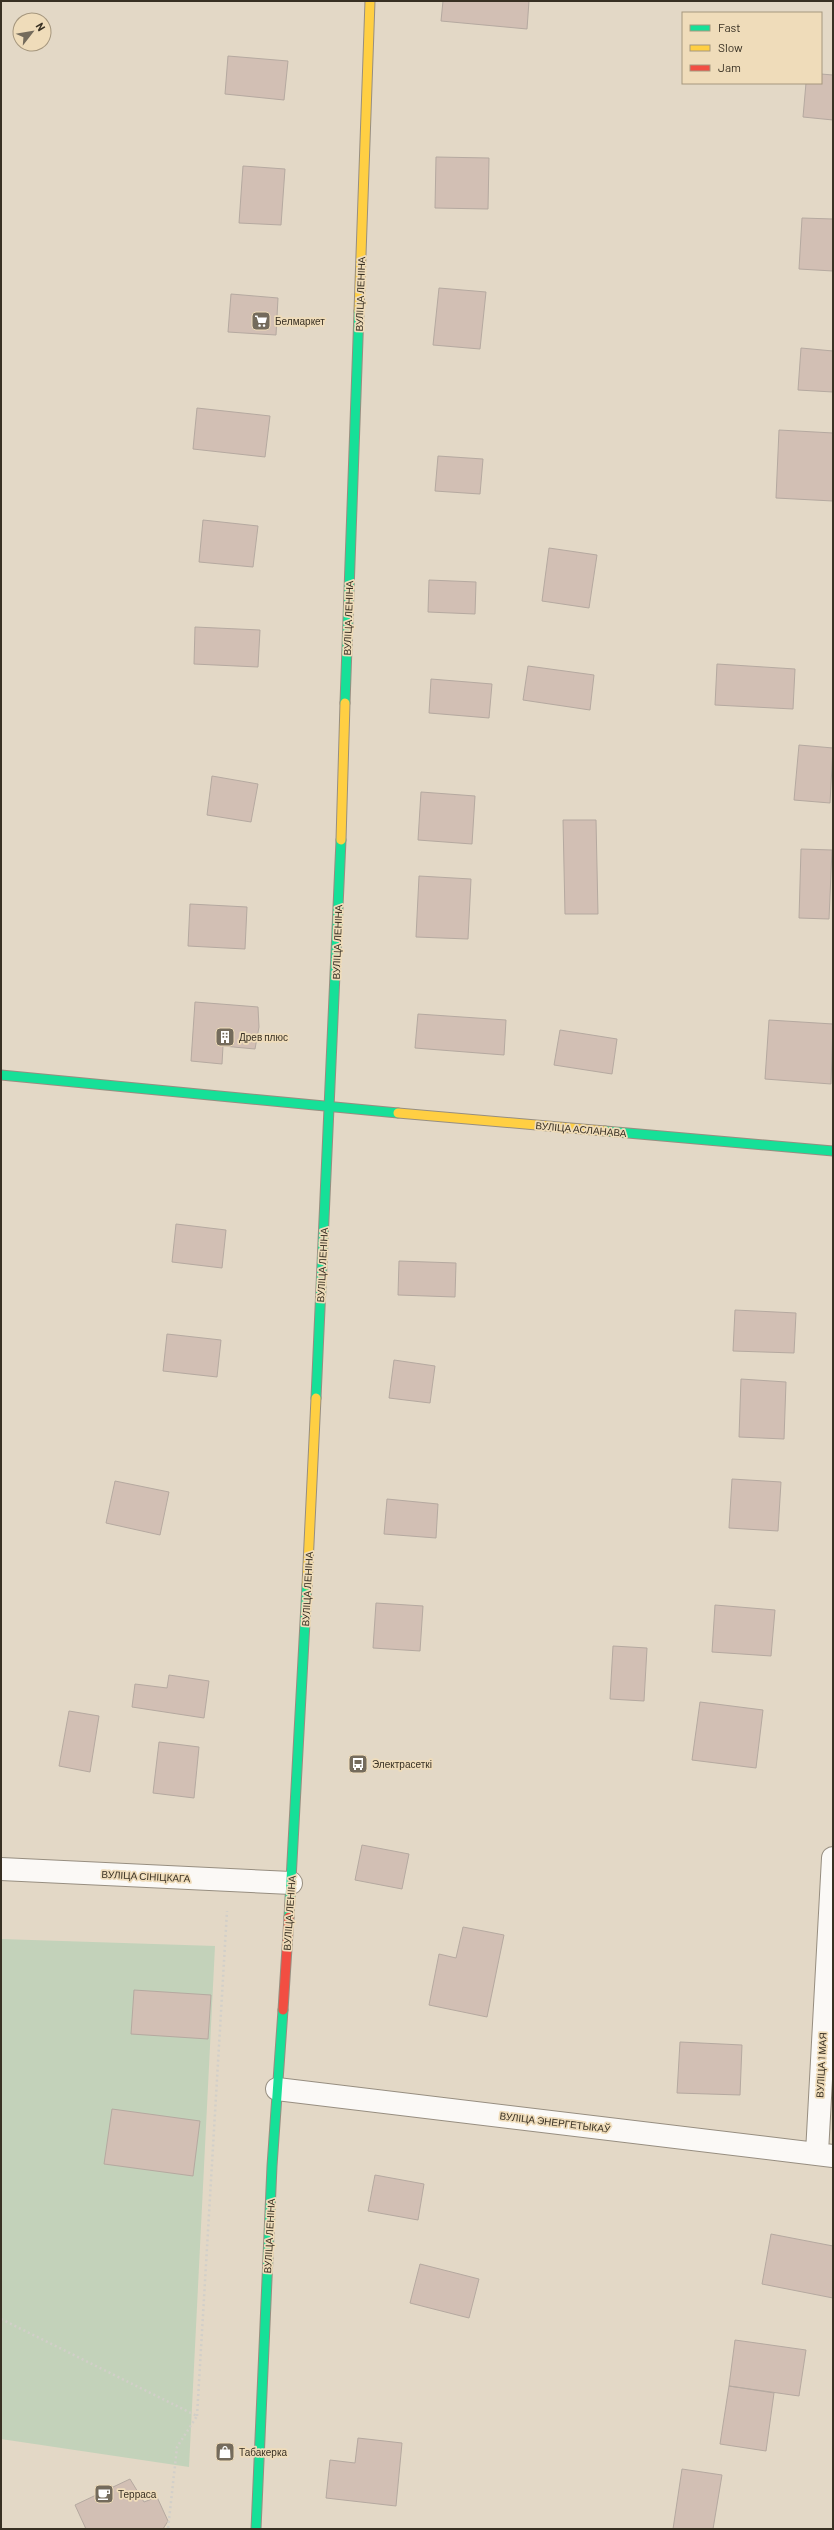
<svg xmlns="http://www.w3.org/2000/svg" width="834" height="2530" viewBox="0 0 834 2530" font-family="Barlow,sans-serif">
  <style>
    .green { fill: #c3d2ba }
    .building { fill: #d2bfb4; stroke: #b5a9a0 }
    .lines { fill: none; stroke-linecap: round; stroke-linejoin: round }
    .street-casing { stroke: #978e80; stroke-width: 24 }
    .fast-casing { stroke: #978e80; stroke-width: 11 }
    .slow-casing { stroke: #978e80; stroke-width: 11 }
    .jam-casing { stroke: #978e80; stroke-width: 11 }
    .path { stroke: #d2cfc9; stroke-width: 2.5; stroke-dasharray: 2 3; stroke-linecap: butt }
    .street { stroke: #fbf9f6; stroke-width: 22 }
    .fast { stroke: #16e098; stroke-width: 9 }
    .slow { stroke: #ffcf43; stroke-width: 9 }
    .jam { stroke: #f24e42; stroke-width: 9 }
    .labels { text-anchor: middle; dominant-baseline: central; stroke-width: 3.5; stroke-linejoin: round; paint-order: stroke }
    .street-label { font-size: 10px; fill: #383023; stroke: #efdcba }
    .poi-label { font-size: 10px; fill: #383023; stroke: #efdcba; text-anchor: start }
  </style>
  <rect width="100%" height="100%" fill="#e3d8c6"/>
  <path class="green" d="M1,1939L215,1946L189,2467L1,2439Z"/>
  <path class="building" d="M443,1H529L527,29L441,21Z
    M228,56L288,61L284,100L225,94Z
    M821,74L833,75V120L803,117L806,83H821Z
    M436,157L489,158L488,209L435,208Z
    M243,166L285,169L281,225L239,223Z
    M802,218L833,219V271L799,269Z
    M439,288L486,292L480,349L433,345Z
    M231,294L278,298L276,335L228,332Z
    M801,348L833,351V392L798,390Z
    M197,408L270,416L265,457L193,449Z
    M779,430L833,433V501L776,498Z
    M438,456L483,459L480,494L435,491Z
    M203,520L258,526L253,567L199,562Z
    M549,548L597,555L589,608L542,601Z
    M429,580L476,582L475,614L428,612Z
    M195,627L260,630L258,667L194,664Z
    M717,664L795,669L793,709L715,705Z
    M528,666L594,675L590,710L523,700Z
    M431,679L492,684L489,718L429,713Z
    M799,745L833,748L830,803L794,800Z
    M212,776L258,784L251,822L207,815Z
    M421,792L475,796L472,844L418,840Z
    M563,820H596L598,914H565Z
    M801,849L832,850L829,919L799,918Z
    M419,876L471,879L468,939L416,937Z
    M190,904L247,907L245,949L188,946Z
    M195,1002L258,1007L259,1027L255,1049L223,1046L222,1064L191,1061Z
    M418,1014L506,1020L504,1055L415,1048Z
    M769,1020L833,1024L831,1084L765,1079Z
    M560,1030L617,1039L612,1074L554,1065Z
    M176,1224L226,1230L222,1268L172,1262Z
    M399,1261L456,1263L455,1297L398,1295Z
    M735,1310L796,1313L794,1353L733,1351Z
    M167,1334L221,1340L217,1377L163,1371Z
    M394,1360L435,1366L430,1403L389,1398Z
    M741,1379L786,1382L784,1439L739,1437Z
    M732,1479L781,1482L778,1531L729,1528Z
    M115,1481L169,1492L160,1535L106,1523Z
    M387,1499L438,1504L436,1538L384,1534Z
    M376,1603L423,1606L420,1651L373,1648Z
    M715,1605L775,1610L771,1656L712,1652Z
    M613,1646L647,1648L644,1701L610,1699Z
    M169,1675L209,1681L204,1718L132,1707L135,1684L167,1688Z
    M700,1702L763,1710L756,1768L692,1760Z
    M69,1711L99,1716L90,1772L59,1766Z
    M159,1742L199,1747L194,1798L153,1793Z
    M362,1845L409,1854L402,1889L355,1880Z
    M463,1927L504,1935L487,2017L429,2005L439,1954L456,1958Z
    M134,1990L211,1995L208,2039L131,2034Z
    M680,2042L742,2045L740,2095L677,2093Z
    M112,2109L200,2121L193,2176L104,2164Z
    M375,2175L424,2184L418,2220L368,2211Z
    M771,2234L833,2246V2298L762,2284Z
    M420,2264L479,2279L469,2318L410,2303Z
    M735,2340L806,2350L799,2396L729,2386Z
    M729,2386L774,2393L766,2451L720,2444Z
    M358,2438L402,2443L396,2506L326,2498L330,2460L355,2463Z
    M682,2469L722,2475L713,2529H673Z
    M130,2479L144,2502L157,2497L168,2521L163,2529H86L75,2505Z"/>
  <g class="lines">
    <g class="street-casing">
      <path id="street" d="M1,1869L291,1883
        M277,2089L833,2156
        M817,2153L833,1858"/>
    </g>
    <g class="fast-casing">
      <path id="fast" d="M345,703L359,311
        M1,1075L398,1113
        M605,1131L833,1151
        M316,1398L341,840
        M289,1917L307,1585
        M256,2529L272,2166L283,2010"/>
    </g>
    <g class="slow-casing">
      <path id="slow" d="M359,311L370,1
        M341,840L345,703
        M398,1113L605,1131
        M307,1585L316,1398"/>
    </g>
    <g class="jam-casing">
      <path id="jam" d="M283,2010L289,1917"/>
    </g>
    <path class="path" d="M1,2319L197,2416L177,2447L168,2529
      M197,2416L227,1911"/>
    <use href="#street" class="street"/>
    <use href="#fast" class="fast"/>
    <use href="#slow" class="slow"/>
    <use href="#jam" class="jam"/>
  </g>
  <defs>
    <g id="supermarket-square" transform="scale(1)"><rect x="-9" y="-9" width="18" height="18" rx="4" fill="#746b5c" stroke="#efdcba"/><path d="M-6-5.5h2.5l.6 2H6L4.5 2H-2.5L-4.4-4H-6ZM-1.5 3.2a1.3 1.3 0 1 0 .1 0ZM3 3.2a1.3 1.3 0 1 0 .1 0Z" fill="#fff"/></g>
    <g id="building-square" transform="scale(1)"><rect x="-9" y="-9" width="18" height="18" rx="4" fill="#746b5c" stroke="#efdcba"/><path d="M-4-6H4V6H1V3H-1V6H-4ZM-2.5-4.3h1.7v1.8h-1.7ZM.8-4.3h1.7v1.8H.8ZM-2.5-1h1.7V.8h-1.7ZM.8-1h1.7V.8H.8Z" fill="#fff"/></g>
    <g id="bus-square" transform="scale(1)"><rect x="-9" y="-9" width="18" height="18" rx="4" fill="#746b5c" stroke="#efdcba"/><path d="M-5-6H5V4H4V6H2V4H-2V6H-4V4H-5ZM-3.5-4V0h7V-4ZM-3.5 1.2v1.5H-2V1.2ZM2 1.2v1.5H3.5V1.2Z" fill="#fff"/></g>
    <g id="shop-square" transform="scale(1)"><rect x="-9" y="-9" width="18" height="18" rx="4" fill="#746b5c" stroke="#efdcba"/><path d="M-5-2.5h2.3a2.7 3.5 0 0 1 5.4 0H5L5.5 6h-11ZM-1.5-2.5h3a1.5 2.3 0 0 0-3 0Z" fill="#fff"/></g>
    <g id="cafe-square" transform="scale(1)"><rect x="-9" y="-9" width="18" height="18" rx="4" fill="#746b5c" stroke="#efdcba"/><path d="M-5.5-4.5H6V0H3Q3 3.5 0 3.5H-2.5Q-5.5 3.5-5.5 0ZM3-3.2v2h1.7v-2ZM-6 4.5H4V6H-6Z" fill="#fff"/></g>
  </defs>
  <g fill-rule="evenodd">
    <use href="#supermarket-square" x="261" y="321"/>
    <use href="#building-square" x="225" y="1037"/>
    <use href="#bus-square" x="358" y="1764"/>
    <use href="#shop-square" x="225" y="2452"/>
    <use href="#cafe-square" x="104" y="2494"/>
  </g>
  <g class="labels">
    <g class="street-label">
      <text transform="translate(360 294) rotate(-88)">ВУЛІЦА ЛЕНІНА</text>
      <text transform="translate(348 618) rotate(-88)">ВУЛІЦА ЛЕНІНА</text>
      <text transform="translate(337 942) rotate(-88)">ВУЛІЦА ЛЕНІНА</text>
      <text transform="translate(581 1129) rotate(5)">ВУЛІЦА АСЛАНАВА</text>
      <text transform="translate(322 1265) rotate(-87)">ВУЛІЦА ЛЕНІНА</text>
      <text transform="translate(307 1589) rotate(-87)">ВУЛІЦА ЛЕНІНА</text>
      <text transform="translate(146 1876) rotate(3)">ВУЛІЦА СІНІЦКАГА</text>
      <text transform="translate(289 1913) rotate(-86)">ВУЛІЦА ЛЕНІНА</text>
      <text transform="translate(821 2065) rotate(-87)">ВУЛІЦА 1 МАЯ</text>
      <text transform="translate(555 2122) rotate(7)">ВУЛІЦА ЭНЕРГЕТЫКАЎ</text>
      <text transform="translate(269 2236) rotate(-87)">ВУЛІЦА ЛЕНІНА</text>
    </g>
    <g class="poi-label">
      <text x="275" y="321">Белмаркет</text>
      <text x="239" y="1037">Древ плюс</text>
      <text x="372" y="1764">Электрасеткі</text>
      <text x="239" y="2452">Табакерка</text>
      <text x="118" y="2494">Терраса</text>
    </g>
  </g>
  <rect width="834" height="2530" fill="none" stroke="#383023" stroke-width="4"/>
  <rect x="682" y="12" width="140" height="72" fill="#efdcba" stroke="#a6977e"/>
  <rect x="690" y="25" width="20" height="6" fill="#16e098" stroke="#a6977e"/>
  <text x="718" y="32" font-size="12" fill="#383023">Fast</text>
  <rect x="690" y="45" width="20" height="6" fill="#ffcf43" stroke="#a6977e"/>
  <text x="718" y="52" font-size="12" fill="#383023">Slow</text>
  <rect x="690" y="65" width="20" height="6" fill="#f24e42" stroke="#a6977e"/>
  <text x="718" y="72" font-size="12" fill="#383023">Jam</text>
  <g transform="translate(32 32) rotate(59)"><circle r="19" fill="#efdcba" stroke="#a6977e"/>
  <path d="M0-3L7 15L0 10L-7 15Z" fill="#746b5c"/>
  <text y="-6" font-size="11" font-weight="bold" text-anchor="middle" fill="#383023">N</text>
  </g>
</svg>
